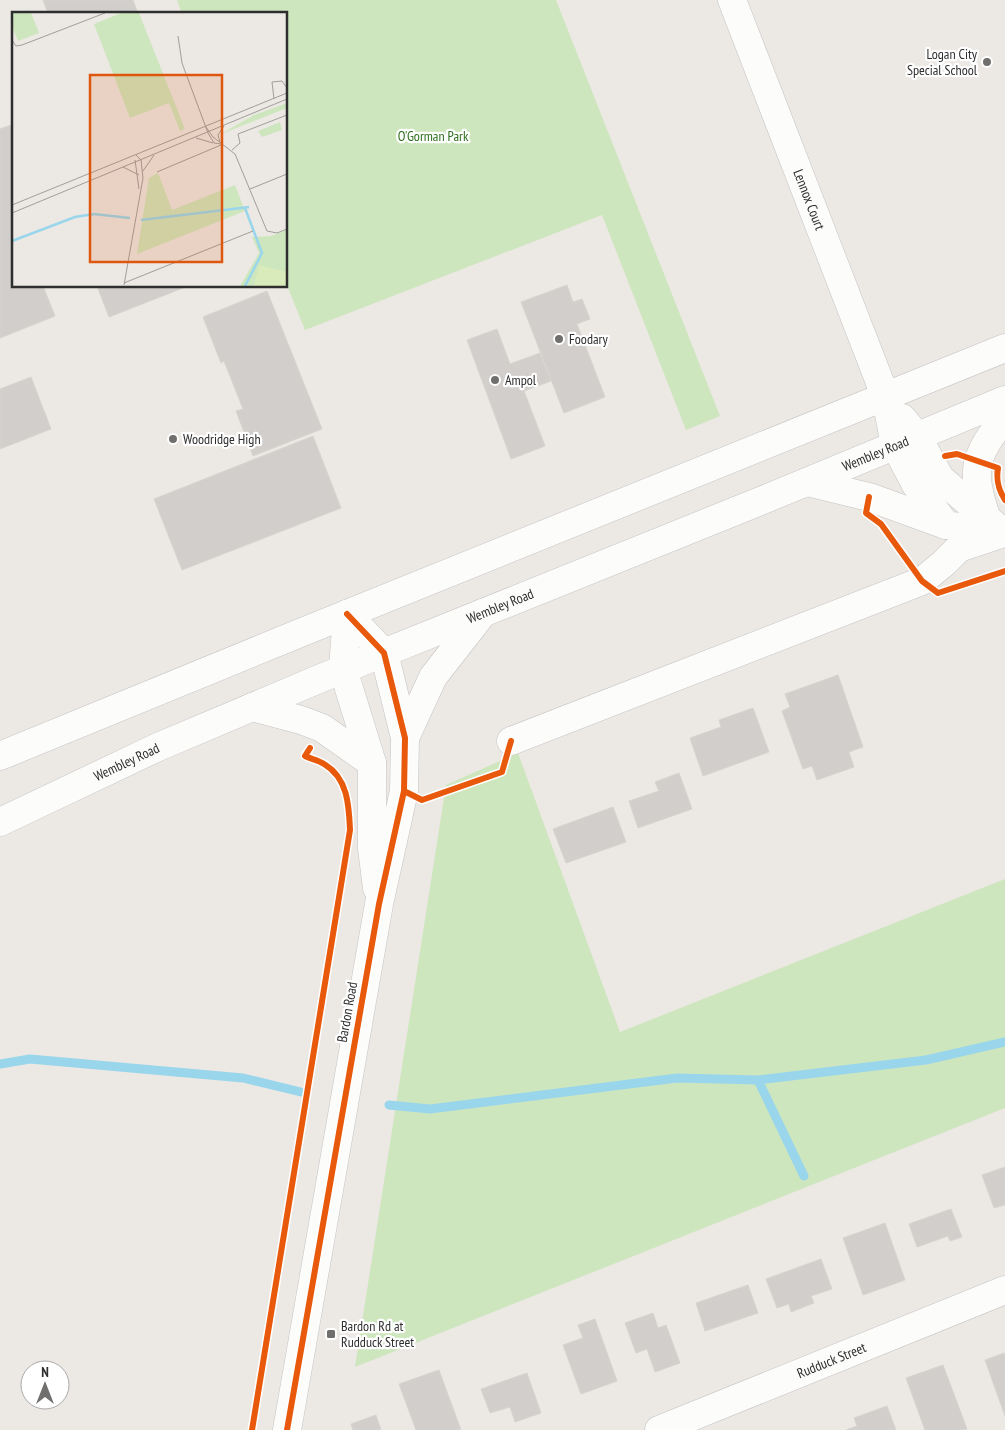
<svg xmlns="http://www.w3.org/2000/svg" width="1005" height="1430" viewBox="0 0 1005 1430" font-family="'PT Sans Narrow',sans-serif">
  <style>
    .green { fill: #cee6be }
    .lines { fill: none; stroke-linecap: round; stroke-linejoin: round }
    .stream { stroke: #99d6ec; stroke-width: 9 }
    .building { fill: #d1cecb; stroke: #d7d4d0 }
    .street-casing { stroke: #c5c4c5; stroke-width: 29 }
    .secondary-casing { stroke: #c5c4c5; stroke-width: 29 }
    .street { stroke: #fcfcfb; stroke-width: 28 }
    .secondary { stroke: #fcfcfb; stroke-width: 28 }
    .cycleway-casing { stroke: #fff; stroke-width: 9 }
    .cycleway { stroke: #e8590c; stroke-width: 6 }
    .poi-dot { fill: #706f6e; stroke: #fff; stroke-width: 2 }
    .labels { text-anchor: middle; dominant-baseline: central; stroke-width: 4.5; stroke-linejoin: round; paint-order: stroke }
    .poi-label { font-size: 14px; fill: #2e2e2e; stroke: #fff; text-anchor: start }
    .park-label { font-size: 14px; fill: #2c6e1b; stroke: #fff }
    .street-label { font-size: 14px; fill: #2e2e2e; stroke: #fff }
    .inset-river { fill: none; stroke: #99d6ec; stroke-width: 2.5 }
    .inset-road { fill: none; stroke: #a09e9b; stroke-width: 1 }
    .view { fill: #df570e; fill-opacity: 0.15; stroke: #df570e; stroke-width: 2.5 }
    .inset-edge { fill: none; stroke: #2e2e2e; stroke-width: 2.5 }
  </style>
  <rect width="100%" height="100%" fill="#ece8e4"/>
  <path class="green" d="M177,0H556L720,416L686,430L602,215L305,330L286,283V14H182Z
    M518,753L620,1032L1005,879V1108L355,1367L446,785Z"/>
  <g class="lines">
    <path class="stream" d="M0,1064L30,1059L243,1078L301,1092
      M758,1080L804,1176
      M389,1105L430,1109L677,1078L758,1080L926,1060L1005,1042"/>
  </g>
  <path class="building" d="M43,0H133L138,14H48Z
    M14,124V286H43L55,316L0,338V129Z
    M567,285L573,302L582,299L590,319L577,324L605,397L564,413L521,302Z
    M97,286H188L109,317Z
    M267,291L322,429L253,456L236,411L243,409L224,361L221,363L203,317Z
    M497,329L510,364L540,353L551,381L524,391L545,446L511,459L467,340Z
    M31,377L51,429L0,449V389Z
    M313,436L341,508L182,570L154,499Z
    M838,675L863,747L849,752L854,767L817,780L812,766L803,769L782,711L790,707L785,694Z
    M753,708L769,752L703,776L690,738L721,727L719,720Z
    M679,773L692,809L638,828L629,801L659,791L655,782Z
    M613,807L626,842L566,863L553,829Z
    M1005,1167V1205L994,1208L982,1175Z
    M951,1209L962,1237L950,1241L948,1236L917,1247L909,1224Z
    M885,1223L905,1280L863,1295L843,1238Z
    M821,1259L832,1289L811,1296L814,1303L791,1312L789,1304L777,1308L766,1279Z
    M748,1285L758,1313L705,1331L696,1303Z
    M653,1313L658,1328L666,1325L680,1363L655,1372L647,1349L636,1353L625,1323Z
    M595,1319L617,1381L581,1394L563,1345L583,1338L578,1325Z
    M1004,1353L1005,1355V1416L985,1360Z
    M943,1365L967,1429L963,1430H925L906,1378Z
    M439,1370L461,1430H416L399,1384Z
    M527,1373L541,1413L515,1422L510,1407L490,1413L481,1389Z
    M887,1406L896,1430H846L857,1426L854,1418Z
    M376,1415L381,1430H353L351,1424Z"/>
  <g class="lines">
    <g class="street-casing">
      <g id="street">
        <path id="s1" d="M732,0L886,398L895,445L916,485L946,525L1005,533"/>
        <path d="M902,418L917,436L940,478L1004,533"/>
        <path d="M807,482L869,497L946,525"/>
        <path d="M986,517C970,466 974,459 1005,416"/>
        <path d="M511,741L922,581L944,563L959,548L998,535"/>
        <path id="s2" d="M659,1430L1005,1290"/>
      </g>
    </g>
    <g class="secondary-casing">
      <g id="secondary">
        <path d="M347,614L343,669L372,763V848L377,888"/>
        <path d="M252,707L301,720L322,728L372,763"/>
        <path d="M405,738L433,677L483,613"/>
        <path d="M0,756L300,633L1005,348"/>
        <path id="s3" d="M0,822L158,747L319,679L758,502L1005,400"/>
        <path d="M287,1430L379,904L404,791L405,738L384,653L347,614"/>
      </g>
    </g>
    <use href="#street" class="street"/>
    <use href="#secondary" class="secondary"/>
    <g class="cycleway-casing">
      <path id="cycleway" d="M945,456L957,454L998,468C996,480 998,489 1005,500
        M869,497L866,513L881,524L922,581L938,593L1005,571
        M404,791L422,800L502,772L511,741
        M252,1430L350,830C349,806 348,778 324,764C318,760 311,759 305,756L310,748
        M287,1430L379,904L404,791L405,738L384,653L347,614"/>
    </g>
    <use href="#cycleway" class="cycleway"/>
  </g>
  <g class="poi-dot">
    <circle cx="987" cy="62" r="5"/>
    <circle cx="559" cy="339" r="5"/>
    <circle cx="495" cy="380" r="5"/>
    <circle cx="173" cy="439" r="5"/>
    <rect x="326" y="1329" width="10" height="10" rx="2.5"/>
  </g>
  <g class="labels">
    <g class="poi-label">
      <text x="977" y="54" text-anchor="end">Logan City<tspan x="977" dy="16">Special School</tspan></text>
      <text x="569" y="339">Foodary</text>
      <text x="505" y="380">Ampol</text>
      <text x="183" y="439">Woodridge High</text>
      <text x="341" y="1326">Bardon Rd at<tspan x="341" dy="16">Rudduck Street</tspan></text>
    </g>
    <g class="park-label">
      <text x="433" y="136">O'Gorman Park</text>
    </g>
    <g class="street-label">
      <text stroke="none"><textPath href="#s1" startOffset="214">Lennox Court</textPath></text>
      <text stroke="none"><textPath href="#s3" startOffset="950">Wembley Road</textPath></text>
      <text stroke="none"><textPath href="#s3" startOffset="545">Wembley Road</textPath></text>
      <text stroke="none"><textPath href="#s3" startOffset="140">Wembley Road</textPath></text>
      <text transform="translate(347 1012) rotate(-80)">Bardon Road</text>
      <text stroke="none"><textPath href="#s2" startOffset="186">Rudduck Street</textPath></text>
    </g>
  </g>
  <g transform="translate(12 12)">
    <rect width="275" height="275" fill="#ece8e4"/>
    <path d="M0,1H19L27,21L6,29L0,14ZM109,1H127L173,117L168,119L157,91L118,106L82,12ZM275,91V96L209,122L242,103ZM268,110L270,118L250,125L246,119ZM146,161L160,198L223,173L233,199L125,242L137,166ZM275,218V274H228L247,241L240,225L259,224Z" fill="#cee6be"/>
    <path d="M247,253L275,260V274H242Z" fill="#d9eabb"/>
    <path class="inset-river" d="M129,208L237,195M0,229L63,205L82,202L118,206M233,274L250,241L233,196"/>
    <path class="inset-road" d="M166,24L170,51L196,121L202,131L209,132M0,28L4,34L10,33L93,1M262,87L260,70L270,69L275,76M194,115L201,125L223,142L255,219L265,221L275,217M184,126L201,131M208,130L206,123L212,114M220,138L228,131L226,122L275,103M123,148L127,177M111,155L127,163M131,159L142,143M145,160L209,133M238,177L275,162M0,193L275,81M0,201L275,87M112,271L241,219M112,273L131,166L129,148L124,143"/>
    <path class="view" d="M78,63H210V250H78Z"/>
    <rect width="275" height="275" class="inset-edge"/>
  </g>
  <g transform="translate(45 1385)"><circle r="24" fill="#ffffff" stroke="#ababab"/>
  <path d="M0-4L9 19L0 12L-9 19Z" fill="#706f6e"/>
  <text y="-8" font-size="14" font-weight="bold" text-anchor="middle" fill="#2e2e2e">N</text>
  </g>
</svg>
